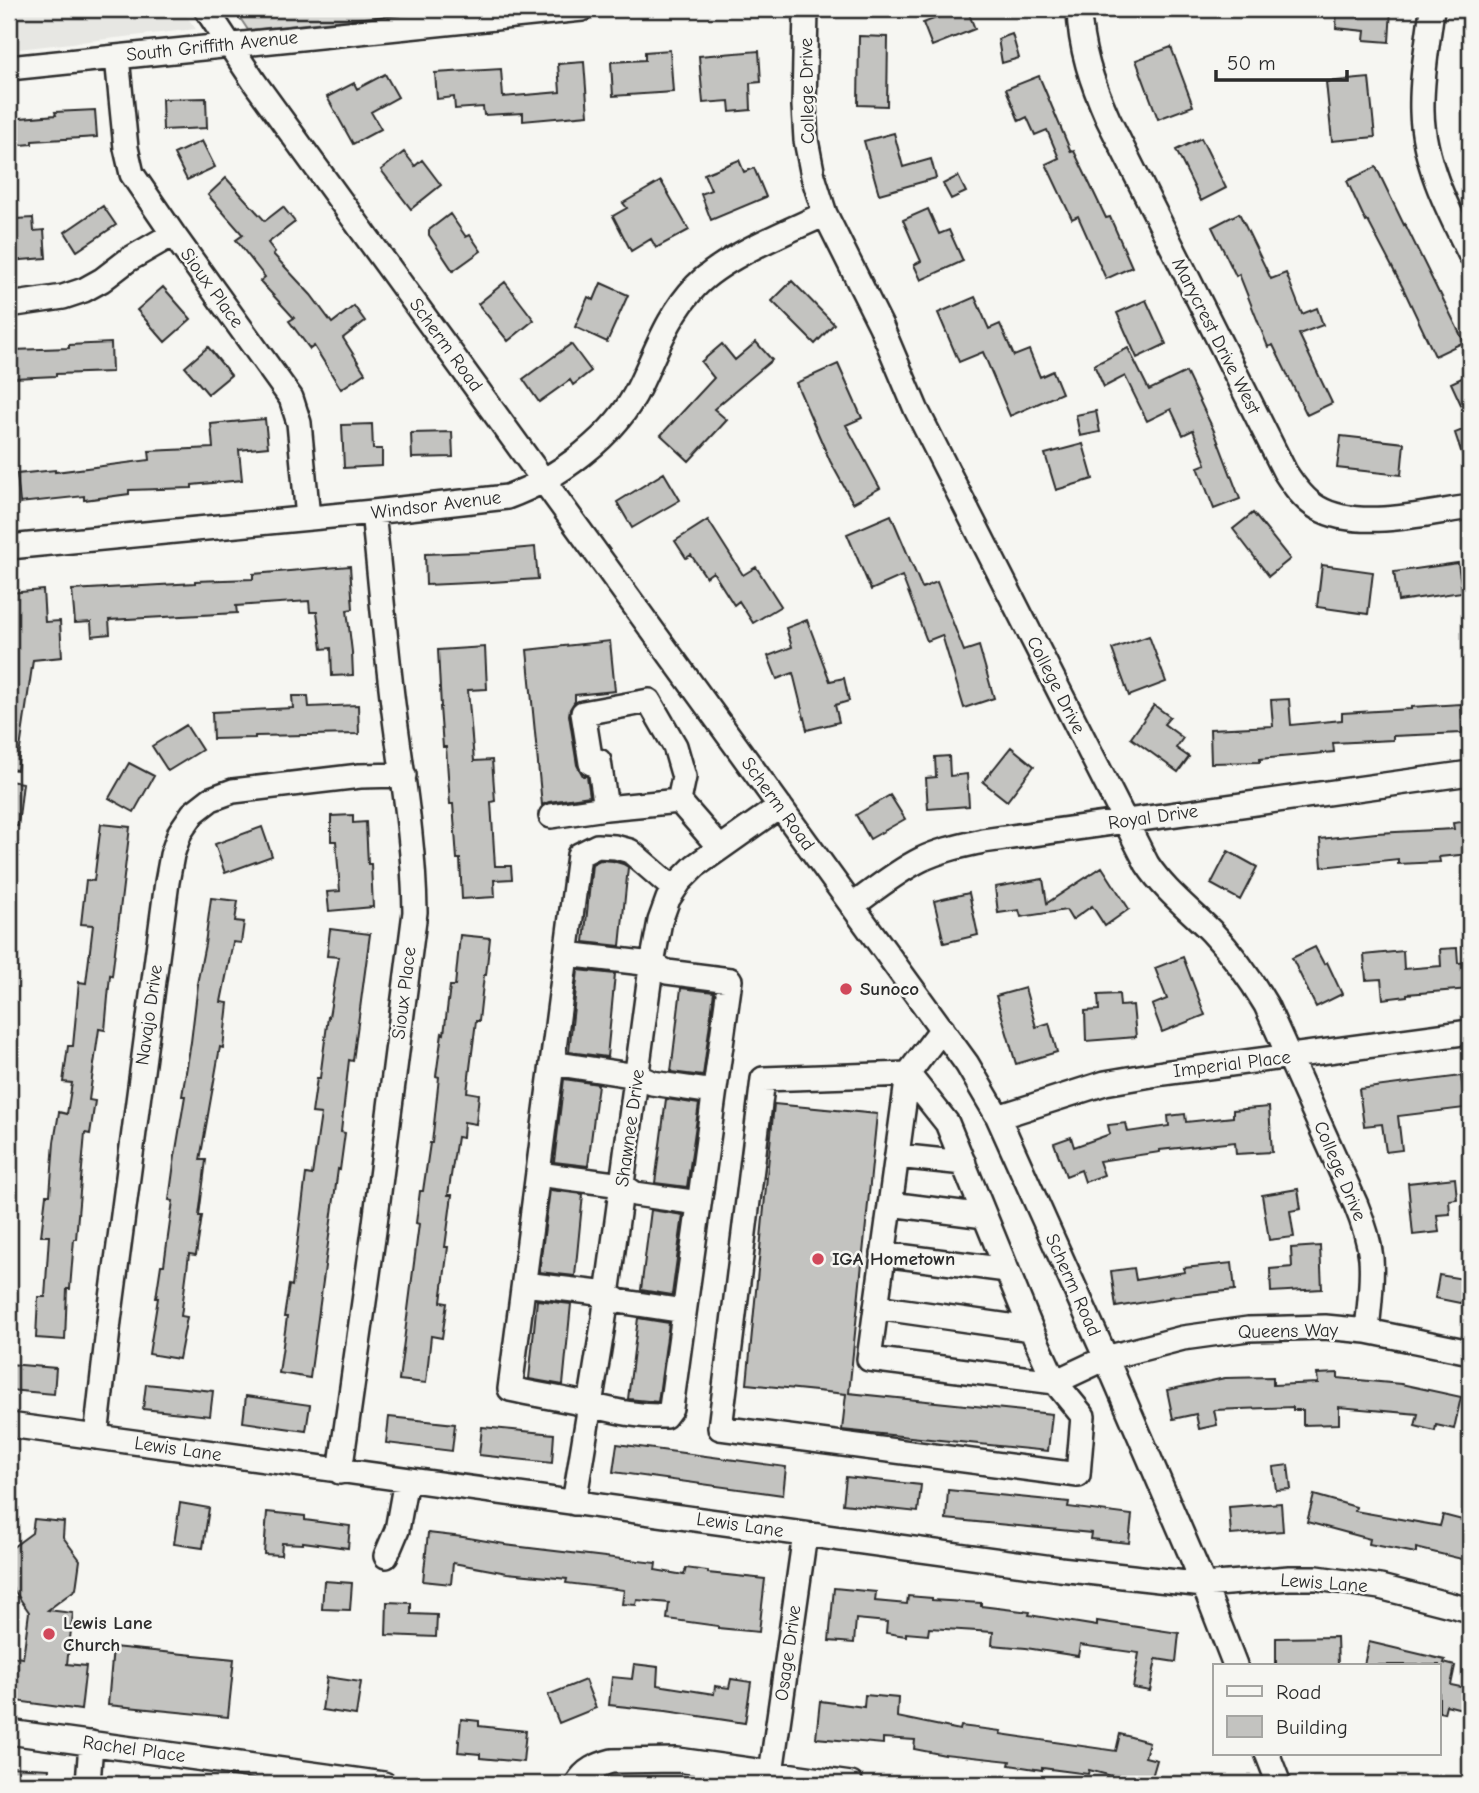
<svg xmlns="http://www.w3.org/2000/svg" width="1479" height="1793" viewBox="0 0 1479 1793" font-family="'Comic Neue',sans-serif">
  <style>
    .built { fill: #e7e7e3 }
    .green { fill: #d9d9d5; stroke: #828280; stroke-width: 2 }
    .building { fill: #c3c3c0; stroke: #2b2b2b; stroke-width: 2 }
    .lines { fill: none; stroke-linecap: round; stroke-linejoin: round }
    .minor-casing { stroke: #2b2b2b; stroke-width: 28 }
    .minor { stroke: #f6f6f2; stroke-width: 23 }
    .poi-dot { fill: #d1495b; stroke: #f6f6f2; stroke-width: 2.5 }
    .labels { text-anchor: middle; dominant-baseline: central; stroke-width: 5; stroke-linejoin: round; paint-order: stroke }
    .street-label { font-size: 19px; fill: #2b2b2b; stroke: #f6f6f2 }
    .poi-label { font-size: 19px; font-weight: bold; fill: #2b2b2b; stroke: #f6f6f2; text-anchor: start }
  </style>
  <rect width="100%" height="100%" fill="#f6f6f2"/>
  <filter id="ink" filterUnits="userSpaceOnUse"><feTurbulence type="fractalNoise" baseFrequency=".0143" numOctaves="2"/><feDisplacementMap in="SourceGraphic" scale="14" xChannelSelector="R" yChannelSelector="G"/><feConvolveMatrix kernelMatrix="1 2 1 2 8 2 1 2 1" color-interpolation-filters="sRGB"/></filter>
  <g filter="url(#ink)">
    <path class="built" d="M9,9H181L196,29L9,50Z"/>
    <path class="green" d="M234,9H449L248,30Z"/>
    <path class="building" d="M960,9H967L975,29L932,46L923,23Z
      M1337,9H1391L1389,42L1364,40L1365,31L1336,28Z
      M1012,34L1019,58L1002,63L998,39Z
      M859,36L888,37L887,106L858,105Z
      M1171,47L1193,106L1158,119L1136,60Z
      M670,50L673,92L613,96L611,62L645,60V52Z
      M759,51L761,82L750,83L751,110L730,112L729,101L703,103L699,56Z
      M584,62L588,115L523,121V113L484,115L483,107L455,109L454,97L437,99L435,73L501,69L503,97L560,92L558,64Z
      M385,74L398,97L371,112L381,129L353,144L327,97L354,83L357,89Z
      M1039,76L1071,152L1074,151L1106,218L1110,217L1132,267L1106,279L1078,216L1072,219L1046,164L1059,158L1047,130L1035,135L1027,117L1019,121L1006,89Z
      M1369,78L1375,137L1332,141L1326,82Z
      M206,98L207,128L163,130L162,99Z
      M95,110L97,137L32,141V144L9,146V119L56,115L55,112Z
      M894,133L903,167L931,159L936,178L879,194L864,141Z
      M1201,138L1226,188L1201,201L1176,150Z
      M202,141L215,167L187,180L174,154Z
      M404,152L415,166L422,160L441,185L411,209L381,170Z
      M739,160L744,172L754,168L766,197L711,220L701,194L711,190L704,174Z
      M1376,167L1404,225L1405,224L1439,293H1440L1464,342L1435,356L1403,288L1368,221L1366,222L1347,181Z
      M958,176L966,192L951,199L943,184Z
      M226,178L265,221L283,207L295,222L268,243L275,252L273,254L311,295L332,323L354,306L365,321L343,338L365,373L341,389L314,346L310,349L289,321L294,318L260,281L265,277L236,240L243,235L208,195Z
      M661,181L689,230L656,248L651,239L631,251L613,216L627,208L623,203Z
      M103,206L116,225L77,251L65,232Z
      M928,209L939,234L949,230L963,261L921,280L914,265L921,261L903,220Z
      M1239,213L1271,279L1286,273L1302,314L1317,308L1323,325L1299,334L1332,403L1307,415L1273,345L1268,347L1239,274L1236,276L1212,227Z
      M450,214L466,237L470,235L481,251L453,271L429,235V230Z
      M33,218L34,231L44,230L46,258L9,261V233L16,232L15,219Z
      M792,281L834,324L815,344L772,301Z
      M505,282L534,320L508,341L478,304Z
      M601,283L628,295L607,342L575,327L588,297L594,300Z
      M163,287L191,319L165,342L137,310Z
      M975,297L989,329L1000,324L1014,356L1029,350L1040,377L1053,371L1062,393L1010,416L983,352L959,362L938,313Z
      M1146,300L1166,344L1137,358L1117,313Z
      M756,342L772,360L714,409L727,420L689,461L661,435L714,378L701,362L722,344L735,360Z
      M111,343L112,372L56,374V376L14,378L13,350L69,348V345Z
      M571,344L591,371L573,385L570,380L539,402L523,379Z
      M208,347L231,375L208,394L185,367Z
      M1128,348L1149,390L1186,372L1214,431L1240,499L1214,509L1198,467L1206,464L1193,430L1183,435L1171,409L1147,421L1125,376L1104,387L1094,365Z
      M838,364L862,418L846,425L880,488L853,503L830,461L796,383Z
      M1470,374V424L1451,383Z
      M1096,411L1100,432L1080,436L1076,415Z
      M265,419L268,447L239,450L242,480L192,485V488L129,490V494L84,500V496L20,503L17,474L55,470V472L150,460L149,451L213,448L211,424Z
      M372,424L373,449H382V466L344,468L342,425Z
      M1470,427V472H1468L1455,433Z
      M452,432L453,457L412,458L411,433Z
      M1341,436L1404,443L1401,475L1337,468Z
      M1083,444L1093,479L1056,490L1045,454Z
      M664,473L680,500L632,528L617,502Z
      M1253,513L1290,559L1269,576L1233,529Z
      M891,515L922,588L937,582L964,651L979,646L994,698L964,708L942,635L927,641L902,576L871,590L847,534Z
      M708,520L743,575L756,567L781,606L753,623L739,601L734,605L713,572L706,577L691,555L686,558L675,541Z
      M535,547L538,579L492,582L426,585L425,554L479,552Z
      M1458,563L1462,592L1398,601L1394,572Z
      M1322,565L1373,572L1368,614L1317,607Z
      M350,566L353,609L347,610L352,652L353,675L332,676L331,648L322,649L317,612H310L309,601L236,606L237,613L109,620L110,634L92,636L91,622L75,623L72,590L195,583V581L253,579V574Z
      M43,590L45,622L60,621L62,657L33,660L17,770L9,769V593Z
      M807,620L830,681L844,678L849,701L835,705L839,722L807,730L793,673L777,679L768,656L792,647L786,628Z
      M1149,636L1166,682L1129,696L1112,649Z
      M610,641L615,691L575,695V701L570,709L569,715L577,765L583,776H587L590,796L549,802L542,805L527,650Z
      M485,647L487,689L468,690L474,761L492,760L495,801L491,802L495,866H511L512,879L494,880L495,897L462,899L460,859H457L453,804H450L446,747H443L440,707H441L438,650Z
      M292,696H308L309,707L358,705L359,734L255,736V738L213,739L212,712L293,708Z
      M1289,699L1291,725L1342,720V713L1411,709V707L1461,704L1462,733L1393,736V740L1333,743L1334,752L1260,759V762L1211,763L1210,729L1273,726L1271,700Z
      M1154,705L1170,717L1164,724L1183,738L1176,748L1189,757L1178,772L1131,738Z
      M186,725L202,750L168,771L152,746Z
      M1011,747L1034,766L1007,801L983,782Z
      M949,756L950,776L967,774L969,806L928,809L926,778L936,777L935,757Z
      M129,763L154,776L134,812L109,798Z
      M9,781L23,783L18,826H9Z
      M890,795L905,819L870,839L856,815Z
      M353,815V823L366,822L368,864H371L373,907L329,911L327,892L340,891L336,841H331V816Z
      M1470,821V854L1439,857L1440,862L1398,864V859L1322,867L1320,839L1376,833L1454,829L1453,823Z
      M101,824L130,827L112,976L110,975L105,1030L99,1029L89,1100L95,1101L90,1134L85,1133L76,1239H74L70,1289H67L65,1340L36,1338L38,1297H45L49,1236H41L46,1195H50L54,1142L59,1112L67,1114L72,1083L63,1082L68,1046H73L79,982L86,983L93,925L81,924L86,880L94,881Z
      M262,827L272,856L225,873L215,844Z
      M1228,851L1257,867L1240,900L1211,884Z
      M600,860L613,861L623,864L628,867L620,946L584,942L592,864Z
      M1102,867L1129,909L1105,926L1092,906L1072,920L1066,910L1021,917L1019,910L998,913L995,887L1043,879L1047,903Z
      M969,893L978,935L944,943L934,901Z
      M211,898L238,901L235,921L244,922L241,943L233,942L221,1002L228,1003L223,1048L220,1047L200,1160H206L199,1216H202L196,1255L189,1254L181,1316L187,1317L179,1359L149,1354L158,1298H156L161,1265H164L173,1201L169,1200L175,1156L185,1096H182L191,1042L198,984H197L205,944Z
      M330,929L370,934L353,1061L349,1060L341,1132L345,1133L340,1170L338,1169L310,1378L279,1373L287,1317H284L289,1285L292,1286L306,1174L312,1175L321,1114L312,1113L317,1078H320L328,1017H329L339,957L327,956Z
      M460,935L490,938L486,975H484L479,1021H476L467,1092L479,1094L476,1124L464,1122L463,1138L457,1137L448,1195H452L445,1247H448L441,1302L447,1303L442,1338L431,1336L426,1383L399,1380L419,1224L416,1223L420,1191H423L430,1143H432L439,1077L436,1076L442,1033L444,1034L450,986H455Z
      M1315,947L1324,964L1327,962L1342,994L1316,1007L1292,958Z
      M1457,948L1458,963L1470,962V989L1407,994V996L1383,999L1381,979L1366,980L1364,955L1403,951L1404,969L1441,966L1440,949Z
      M1183,957L1205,1015L1162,1032L1152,1005L1167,999L1155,968Z
      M578,970L615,974L607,1057L569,1052Z
      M681,988L714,992L703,1076L671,1072Z
      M1025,988L1036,1027L1049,1023L1057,1052L1016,1064L996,996Z
      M1119,994L1120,1006L1133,1005L1136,1037L1086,1041L1085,1011L1099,1010L1098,995Z
      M1461,1076L1465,1108L1398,1116L1402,1150L1386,1152L1382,1124L1364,1126L1359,1089Z
      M564,1079L598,1084L588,1166L554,1162Z
      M666,1099L699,1104L687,1187L655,1183Z
      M774,1104L877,1114L849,1393L1052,1414L1048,1451L842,1430L846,1394L747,1384Z
      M1269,1107L1272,1152L1236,1154L1235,1142L1160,1150V1152L1099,1161L1104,1175L1085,1182L1081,1170L1066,1176L1054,1143L1071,1137L1074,1147L1110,1134L1108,1125L1126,1123L1128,1132L1169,1126L1168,1116L1185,1114L1186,1122L1233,1117V1110Z
      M1455,1178L1457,1199L1449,1200L1450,1214L1437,1215L1439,1232L1413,1235L1408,1183Z
      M1298,1189L1301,1209L1290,1211L1294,1237L1269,1240L1262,1195Z
      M550,1190L583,1194L575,1276L539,1272Z
      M651,1210L683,1215L672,1295L641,1290Z
      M1320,1246L1322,1289L1271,1292L1270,1269L1292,1267L1291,1248Z
      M1232,1263L1235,1290L1169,1297V1298L1116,1307L1111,1271L1134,1268L1136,1280L1185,1272L1184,1268Z
      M1439,1275L1470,1280V1305L1435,1298Z
      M537,1300L571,1304L563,1385L529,1379Z
      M638,1318L669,1323L658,1402L628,1399Z
      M9,1364L56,1368L54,1394L9,1390Z
      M1338,1373V1378L1401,1384L1461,1397L1454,1429L1436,1425L1435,1431L1415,1426L1418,1414L1339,1407V1424L1303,1425V1410H1293V1407L1214,1410L1217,1425L1199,1429L1196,1414L1173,1419L1167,1390L1225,1378L1273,1377V1385L1318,1383L1317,1374Z
      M146,1384L213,1391L210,1416L143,1409Z
      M246,1396L310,1405L306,1431L243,1422Z
      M389,1417L455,1424L452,1451L386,1443Z
      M482,1427L554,1434L552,1463L479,1455Z
      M617,1444L786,1467L783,1495L613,1472Z
      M1288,1465L1291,1489L1276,1490L1273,1467Z
      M846,1477L921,1485L918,1512L843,1504Z
      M948,1490L1069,1502L1068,1507L1132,1515L1129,1543L1090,1539L1091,1533L946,1519Z
      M1314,1495L1356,1507L1355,1511L1440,1526L1443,1515L1470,1522V1561L1416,1548V1553L1369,1544L1370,1539L1307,1522Z
      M180,1503L209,1508L203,1548L174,1544Z
      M1281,1503L1283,1531L1231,1535L1229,1507Z
      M267,1512L305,1516V1520L350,1526L348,1548L303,1542V1544L282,1543L281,1555L264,1554Z
      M34,1519L64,1522L63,1537L80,1560L76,1589L48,1610L73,1613L67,1664L86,1666L81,1710L9,1700V1656L23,1658L29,1612L9,1583V1550L32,1533Z
      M428,1533L463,1537L505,1544V1545L656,1563L655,1570L684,1575L686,1568L708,1571V1573L765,1579L759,1632L718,1628V1626L667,1619L669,1603L637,1600L636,1605L622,1604L624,1590L566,1583L567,1579L507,1573L453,1563L451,1584L423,1581Z
      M324,1581L352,1583L350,1610L322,1609Z
      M834,1588L876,1592L875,1601L907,1604L908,1596L932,1598V1600L981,1603V1606L1030,1612L1029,1615L1097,1626V1621L1179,1633L1176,1662L1156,1659L1150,1691L1133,1688L1139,1653L1080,1645L1078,1656L1026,1648L992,1645L993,1632L929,1628L928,1635L906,1633V1636L886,1633L887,1622L856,1619L854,1643L829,1641Z
      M387,1602L411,1603V1614L437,1615L436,1637L386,1635Z
      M1337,1637L1338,1665H1276V1638Z
      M1369,1642L1445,1660L1444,1663L1455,1666L1451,1685L1470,1689V1711L1446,1705L1444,1713L1439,1712V1665H1364Z
      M113,1647L234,1659L228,1717L108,1705Z
      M634,1664L658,1667L657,1685L714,1694L715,1686L729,1688L731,1679L751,1682L745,1723L666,1711L609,1705L612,1677L632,1679Z
      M327,1677L361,1682L356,1715L322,1710Z
      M585,1680L596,1708L559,1723L548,1695Z
      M865,1695L898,1698L897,1717L960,1730L961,1726L1001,1731L1000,1734L1116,1751L1120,1734L1149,1742L1145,1757L1157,1760L1150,1784H1142L1089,1770L1088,1774L1042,1768V1770L1009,1765L1010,1761L945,1754V1755L914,1749L915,1740L883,1738V1744L816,1738L820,1701L864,1707Z
      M461,1719L479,1721V1726L526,1731L523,1762L480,1758V1754L458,1752Z
      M9,1767L49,1769L48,1784H9Z"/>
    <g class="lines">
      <g class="minor-casing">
        <path id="minor" d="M206,9L255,83L967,1064L998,1117L1106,1358L1204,1585L1235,1665
          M806,9L804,106L806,140L813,176L825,214L881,326L916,409L1147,864C1164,890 1189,909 1211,931C1232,953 1250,978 1266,1005L1356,1205C1363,1222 1369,1240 1371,1258C1373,1282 1369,1307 1367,1331
          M1079,9C1080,48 1092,83 1108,119L1285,472C1294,486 1304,500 1318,508C1357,531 1427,513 1470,507
          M1432,9C1428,42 1421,77 1422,111C1423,162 1448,210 1470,254
          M117,57L126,148L132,174L173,234L291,398L299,423L308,518
          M9,68L582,9
          M9,305L63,297L84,290L102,280L128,260L173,234
          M9,547L373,512L507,497C557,479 616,436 639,387C656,352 668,315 696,286C725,256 787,232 825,214
          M679,801L684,777L675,746L649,701L583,713L591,763L599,761L606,808L679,801L720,848
          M551,816L606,808
          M852,906C874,890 896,872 920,860C940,850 961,846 983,841L1470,773
          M566,954L652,964L667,972L730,980L671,1408L665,1416C639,1417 615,1411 590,1405C564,1399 537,1395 510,1389L579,855L597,846L615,847L630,851L674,889
          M942,1029L908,1074L869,1359L1055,1382L1106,1358L1183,1338L1248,1329L1325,1327L1367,1331L1470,1352
          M552,1063L637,1076L652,1083L714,1092
          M908,1074L947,1123L1031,1329L1055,1382L1083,1416L1078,1475L720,1428L763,1079Z
          M998,1117L1105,1083L1163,1073L1470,1032
          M897,1156L964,1163
          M538,1174L622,1185L635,1194L699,1203
          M890,1204L985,1216
          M883,1254L1007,1270
          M524,1284L607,1294L618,1301L684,1311
          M876,1307L1031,1329
          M9,1425L1060,1569L1204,1585L1289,1578H1317L1380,1587L1470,1610
          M96,1437L109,1321L167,882L172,855L180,832L193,813L211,799L233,791L360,776L404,775
          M340,1472L374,1231L415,912C414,841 402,774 393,704C385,640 380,576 373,512
          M574,1503L603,1325L650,975L660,921L668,899L680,881L695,866L780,806
          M386,1556L397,1530L406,1480
          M9,1732L384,1784
          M1267,1753L1279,1784
          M771,1773L805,1534
          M88,1784L91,1743
          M577,1784C585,1770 597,1765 612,1761L678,1760L851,1784"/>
      </g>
      <use href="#minor" class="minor"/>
    </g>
  </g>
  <g class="poi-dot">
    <circle cx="846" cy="989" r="7"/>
    <circle cx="818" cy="1259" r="7"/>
    <circle cx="49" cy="1634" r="7"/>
  </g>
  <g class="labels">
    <g class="street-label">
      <text transform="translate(212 46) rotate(-6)">South Griffith Avenue</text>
      <text transform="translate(807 91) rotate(-91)">College Drive</text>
      <text transform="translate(212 288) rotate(54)">Sioux Place</text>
      <text transform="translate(1216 336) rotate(63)">Marycrest Drive West</text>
      <text transform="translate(446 345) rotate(54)">Scherm Road</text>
      <text transform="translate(436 505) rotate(-7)">Windsor Avenue</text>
      <text transform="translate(1056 685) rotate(63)">College Drive</text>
      <text transform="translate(778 804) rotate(54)">Scherm Road</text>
      <text transform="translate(1153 817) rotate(-8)">Royal Drive</text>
      <text transform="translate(404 993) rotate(-83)">Sioux Place</text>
      <text transform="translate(149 1015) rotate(-82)">Navajo Drive</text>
      <text transform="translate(1232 1064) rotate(-7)">Imperial Place</text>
      <text transform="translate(630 1128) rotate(-82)">Shawnee Drive</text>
      <text transform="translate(1340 1171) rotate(67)">College Drive</text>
      <text transform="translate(1073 1285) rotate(66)">Scherm Road</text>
      <text transform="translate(1288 1331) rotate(-1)">Queens Way</text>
      <text transform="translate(178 1449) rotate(8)">Lewis Lane</text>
      <text transform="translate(740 1525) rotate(8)">Lewis Lane</text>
      <text transform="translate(1324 1583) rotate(4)">Lewis Lane</text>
      <text transform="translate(788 1653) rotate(-82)">Osage Drive</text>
      <text transform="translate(134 1749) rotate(8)">Rachel Place</text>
    </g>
    <g class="poi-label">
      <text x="860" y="989">Sunoco</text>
      <text x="832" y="1259">IGA Hometown</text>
      <text x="63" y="1623">Lewis Lane<tspan x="63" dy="22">Church</tspan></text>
    </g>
  </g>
  <rect width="1479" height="1793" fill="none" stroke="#f6f6f2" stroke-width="35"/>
  <rect x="18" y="18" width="1444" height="1758" fill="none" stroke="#2b2b2b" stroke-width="2.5" filter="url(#ink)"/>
  <rect x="1213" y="1664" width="228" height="91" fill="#f6f6f2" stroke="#a5a5a2" stroke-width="2"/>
  <rect x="1227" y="1686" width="35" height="10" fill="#f6f6f2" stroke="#a5a5a2" stroke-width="2"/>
  <text x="1276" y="1699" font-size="21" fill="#2b2b2b">Road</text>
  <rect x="1227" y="1716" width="35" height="21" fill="#c3c3c0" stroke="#a5a5a2" stroke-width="2"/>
  <text x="1276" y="1734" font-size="21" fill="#2b2b2b">Building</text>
  <path d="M1216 70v10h131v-10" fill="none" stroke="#2b2b2b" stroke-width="3.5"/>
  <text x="1227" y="70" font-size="21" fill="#2b2b2b" stroke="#f6f6f2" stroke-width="5" paint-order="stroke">50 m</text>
</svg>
